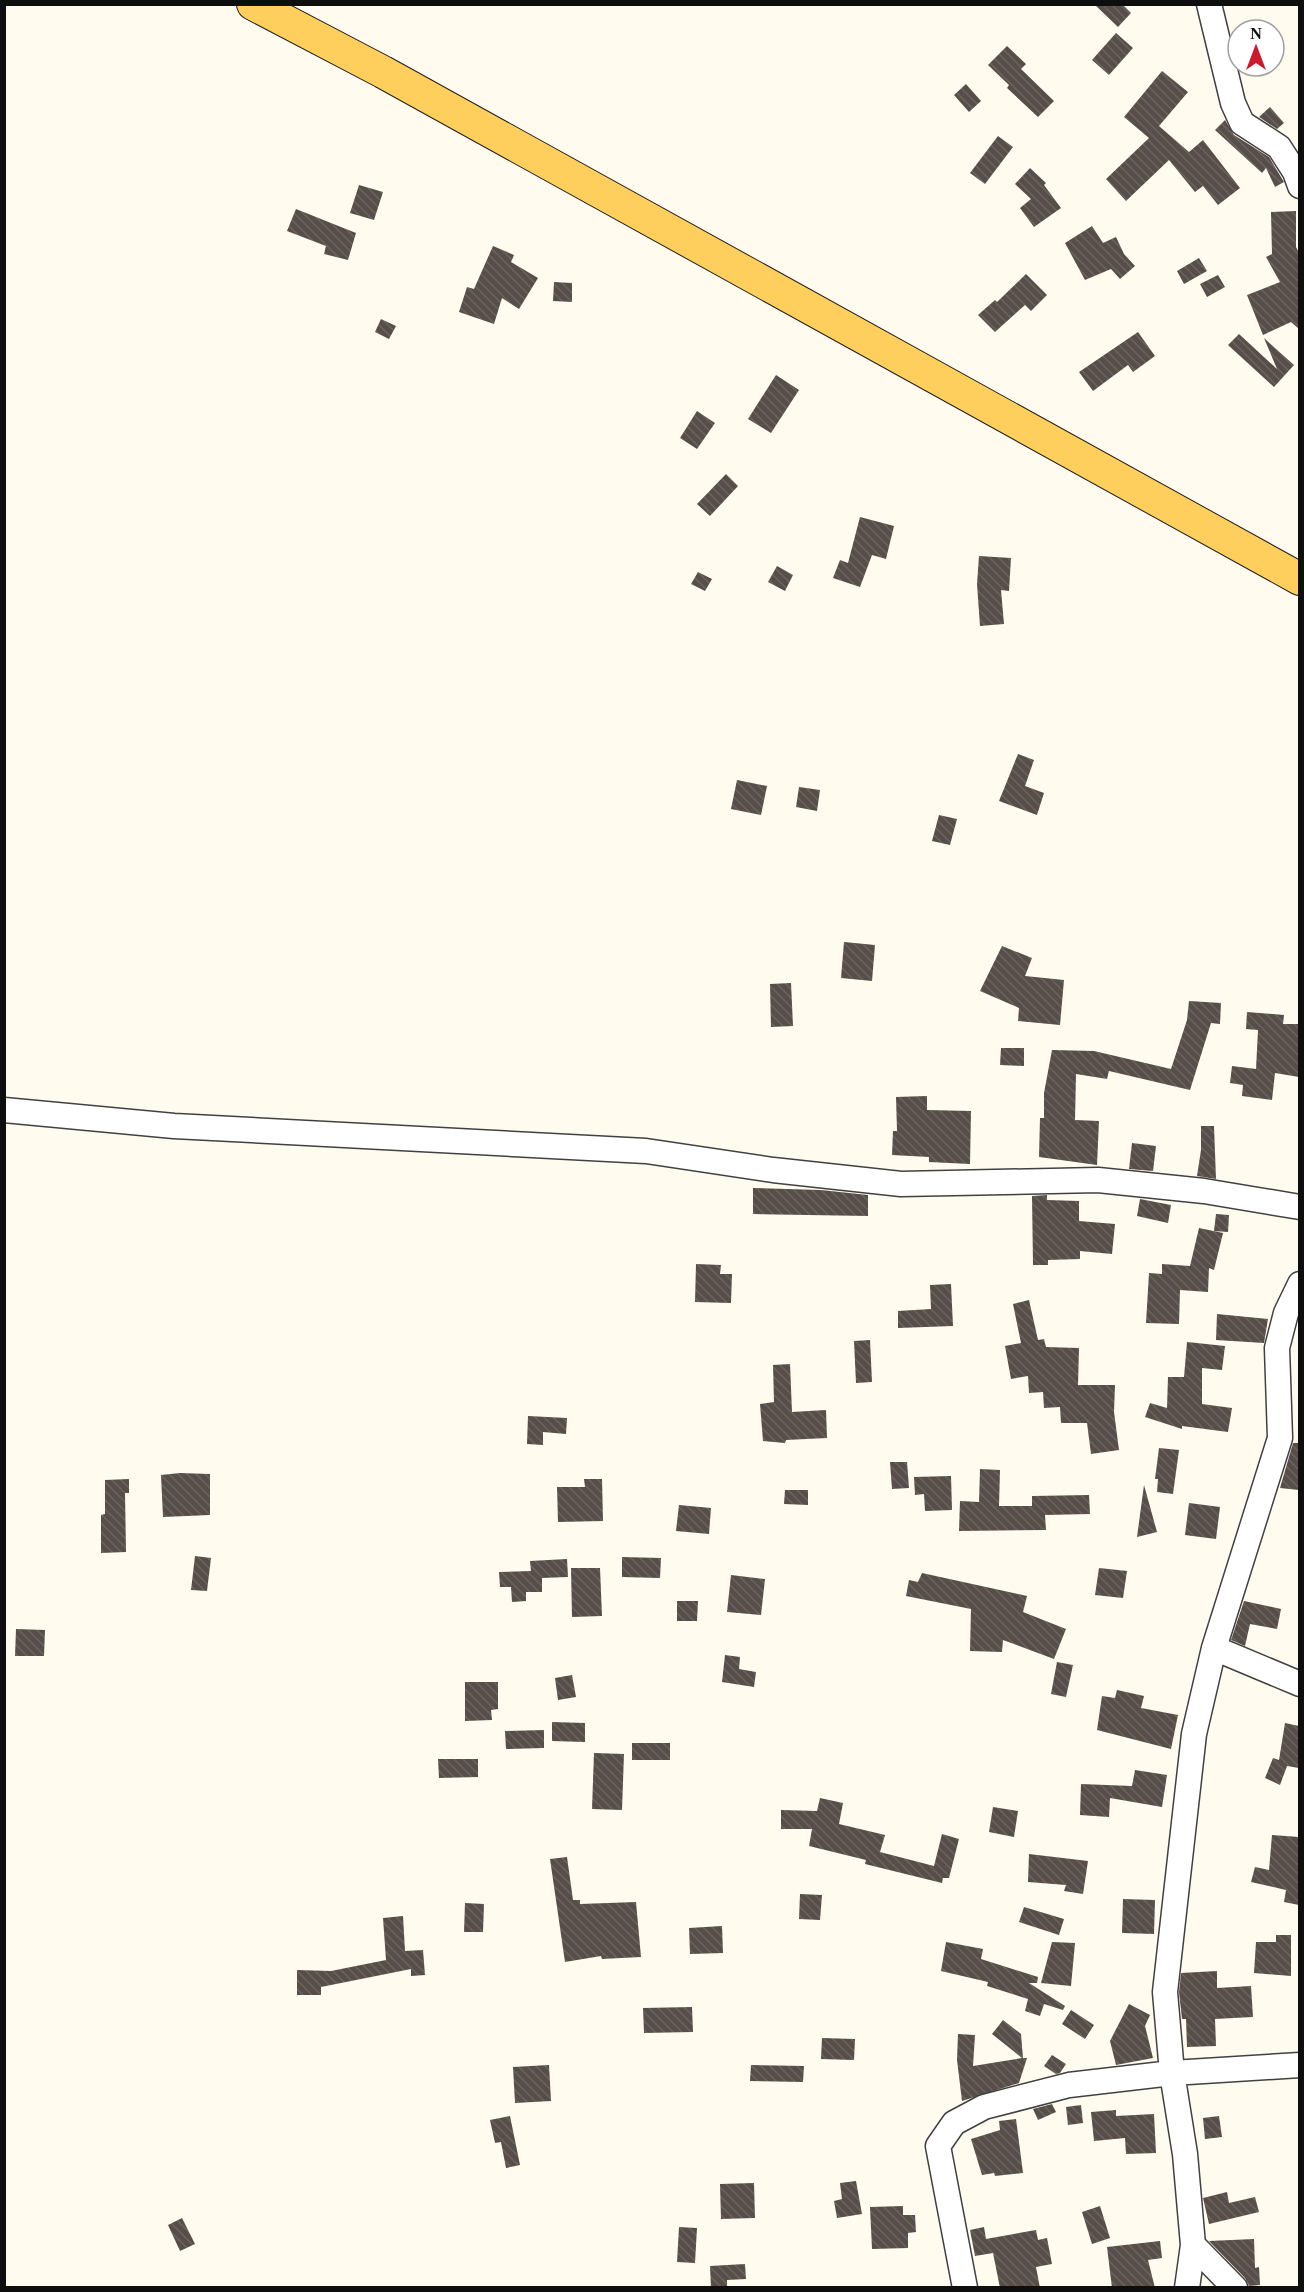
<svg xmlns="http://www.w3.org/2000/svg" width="1304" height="2292" viewBox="0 0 1304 2292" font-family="'Times New Roman',serif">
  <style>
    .building { fill: url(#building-back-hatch) }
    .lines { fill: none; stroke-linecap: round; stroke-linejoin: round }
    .minor-casing { stroke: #414141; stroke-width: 27 }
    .major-casing { stroke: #1f1f1f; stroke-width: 34 }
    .minor { stroke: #fff; stroke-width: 24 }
    .major { stroke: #ffcf5e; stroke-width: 32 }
  </style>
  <defs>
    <pattern id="building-back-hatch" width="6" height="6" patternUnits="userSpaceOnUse" patternTransform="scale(1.5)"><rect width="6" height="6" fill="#574e49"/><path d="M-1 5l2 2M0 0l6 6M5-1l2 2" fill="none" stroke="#6a635f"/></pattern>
  </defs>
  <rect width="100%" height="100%" fill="#fffbee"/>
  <path class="building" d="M1094,4H1122L1131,13L1118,27Z
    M1116,33L1133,48L1109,75L1092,60Z
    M1007,46L1026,64L1021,69L1054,101L1038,117L1007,88L1009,85L988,65Z
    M1162,71L1188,92L1159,126L1189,152L1203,140L1240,188L1218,205L1203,186L1195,192L1169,160L1126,201L1106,179L1149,138L1124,117Z
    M966,84L981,101L969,112L954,95Z
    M1270,107L1284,123L1277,129L1259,117Z
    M1225,120L1234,135L1269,157L1284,182L1275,187L1266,168L1262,173L1215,130Z
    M998,136L1013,147L985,184L970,173Z
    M1030,168L1046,183L1044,185L1061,208L1034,227L1020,208L1031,199L1015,184Z
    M359,185L383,192L374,220L350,213Z
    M296,209L356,233L348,260L324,254L326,246L287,231Z
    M1296,211V247L1299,253V329L1291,322L1263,335L1247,295L1280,282L1266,257L1272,254L1271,212Z
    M1092,226L1103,243L1116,237L1124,254L1135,266L1120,279L1111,269L1085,280L1065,243Z
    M493,246L514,255L511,262L538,278L519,309L502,298L494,324L459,312L467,287L474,289Z
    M1199,258L1207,271L1184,284L1177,271Z
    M1026,274L1047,295L1031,311L1025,305L995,332L978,315L995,300L997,302Z
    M1218,275L1225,287L1207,297L1200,284Z
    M554,282L572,283V302L553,301Z
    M381,319L396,326L389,339L375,332Z
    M1138,332L1155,356L1133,372L1128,365L1093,391L1079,372Z
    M1239,334L1277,369L1264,338L1294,365L1274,387L1228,345Z
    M776,375L799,390L771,433L748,419Z
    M697,411L715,423L697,449L680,438Z
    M726,474L738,486L710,516L697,504Z
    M860,517L894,526L886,559L872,555L860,587L833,578L840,560L848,563Z
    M979,556L1011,558L1009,591L1001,590L1004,624L980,626L977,584Z
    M777,566L793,575L785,591L768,582Z
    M698,572L712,579L705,591L691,584Z
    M1018,754L1034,760L1025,786L1044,793L1037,815L999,801Z
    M737,780L767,786L761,815L731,809Z
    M799,787L820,790L817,811L796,807Z
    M939,815L957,819L950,845L932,841Z
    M844,942L875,945L872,981L841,978Z
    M1002,946L1032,958L1025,976L1064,980L1060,1025L1018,1021L1019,1008L980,991Z
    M791,983L793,1026L771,1027L770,984Z
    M1189,1001L1221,1003L1220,1024L1211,1023L1190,1090L1109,1071L1107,1079L1076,1074L1075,1120L1099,1121L1097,1165L1039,1157L1040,1118H1044V1093L1052,1050L1094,1051L1171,1069L1187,1020Z
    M1247,1012L1284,1015L1283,1024H1299V1077L1275,1073L1272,1100L1242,1096L1243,1085L1230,1083L1232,1066L1256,1069L1258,1030L1246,1029Z
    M1001,1048H1024V1066L1000,1065Z
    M927,1096V1110L971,1111L970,1164L929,1162V1157L892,1155L893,1131H897L896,1097Z
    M1201,1126H1214L1216,1179L1197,1176L1201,1150Z
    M1132,1143L1156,1146L1153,1171L1129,1169Z
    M753,1188L821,1190L868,1195V1216L753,1214Z
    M1047,1195V1200L1079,1201V1221L1115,1224L1112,1254L1080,1251V1259L1048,1260V1265H1033L1032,1196Z
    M1140,1199L1171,1205L1168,1223L1137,1216Z
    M1216,1214L1229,1215L1228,1232L1214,1231Z
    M1199,1228L1223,1233L1214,1270L1209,1268L1208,1292L1180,1290L1179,1324L1146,1323L1149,1273L1162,1274V1264L1190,1266Z
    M696,1264L721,1265L720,1274H732L731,1303L695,1302Z
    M951,1284L953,1326L898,1328V1311L931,1309L930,1285Z
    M1029,1300L1038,1340L1044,1339L1046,1347L1079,1348L1078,1385H1115L1114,1412L1119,1450L1091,1454L1087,1423H1061L1060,1407L1044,1408L1043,1392L1029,1393L1028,1376L1011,1379L1005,1346L1021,1343L1013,1304Z
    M1217,1314L1268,1319L1264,1343L1216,1340Z
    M870,1340L872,1382L856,1383L854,1341Z
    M1187,1342L1225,1346L1222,1370L1202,1368V1404L1232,1408L1228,1432L1182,1426V1429L1145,1417L1150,1403L1167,1408L1168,1377H1184Z
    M790,1364L792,1412L826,1410L827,1438L786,1440L785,1443L763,1441L760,1404L774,1402L773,1365Z
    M528,1416L567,1418L566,1434L543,1432V1445L527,1444Z
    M1293,1443H1299V1490L1280,1488Z
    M1159,1448L1179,1450L1173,1494L1157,1492L1158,1479H1155Z
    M890,1462H907L909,1488L892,1489Z
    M980,1469L1000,1470L999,1506H1032V1496L1089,1495L1090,1514L1045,1515L1046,1530L959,1531L960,1501L979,1502Z
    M180,1473L210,1474V1515L163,1517L161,1475Z
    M951,1476L952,1510L925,1511L924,1494L915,1495L914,1477Z
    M129,1479V1493H125L126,1552L101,1553V1515L105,1514V1480Z
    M584,1479H602L603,1521L558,1522L557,1487H585Z
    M1144,1485L1157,1532L1137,1537Z
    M785,1490H808V1505L784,1504Z
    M1189,1503L1220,1507L1216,1539L1185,1535Z
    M679,1505L711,1508L709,1534L676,1531Z
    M195,1556L211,1558L207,1591L191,1590Z
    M622,1557L661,1558L660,1578L622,1577Z
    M567,1559L568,1577L542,1578V1592H526V1601L512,1602L511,1587H500L499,1572L531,1571L530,1561Z
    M571,1568H600L602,1616L572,1617Z
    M1099,1568L1127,1571L1123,1598L1095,1595Z
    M922,1573L1027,1596L1023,1612L1066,1629L1054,1659L1003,1640L1002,1652L970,1651L971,1609L906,1596L909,1580L918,1582Z
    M731,1575L765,1579L761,1615L727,1612Z
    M677,1601H698L697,1621H677Z
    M1244,1601L1281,1609L1277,1629L1250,1624L1245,1646L1231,1640Z
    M16,1629L45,1630L44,1656H15Z
    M725,1655L740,1657L739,1669L756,1672L754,1687L722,1682Z
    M1057,1662L1073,1665L1066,1697L1051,1694Z
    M572,1675L576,1697L558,1700L555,1678Z
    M465,1682H498V1709L491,1710L492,1720L465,1721Z
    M1117,1690L1144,1696L1141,1708L1178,1715L1171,1749L1097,1730L1102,1696L1115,1698Z
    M552,1722L585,1723V1742L552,1741Z
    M1285,1723L1299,1726V1768L1287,1766L1280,1785L1265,1778L1273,1758L1279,1760Z
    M544,1730V1748L506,1749L505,1731Z
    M632,1743H670V1760H632Z
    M594,1753L624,1754L622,1810L592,1809Z
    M438,1759H478V1777L439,1778Z
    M1135,1770L1167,1775L1162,1807L1110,1798L1109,1817L1080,1815L1081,1784L1132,1786Z
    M820,1798L843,1803L839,1824L885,1835L880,1852L934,1866L942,1834L959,1839L949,1878H943L942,1883L865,1864L866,1860L809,1846L812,1829H781V1810L817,1811Z
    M993,1807L1018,1811L1014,1837L989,1832Z
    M1272,1835L1299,1837V1905L1284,1902L1286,1890L1251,1882L1255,1867L1269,1870Z
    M1029,1854L1088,1861L1083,1894L1064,1891L1066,1885L1028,1882Z
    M567,1857L573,1900H580V1904L636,1902L641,1957L602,1959L601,1956L565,1962L550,1859Z
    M800,1894L822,1895L820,1920L799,1919Z
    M1123,1899L1155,1900L1154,1934L1122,1933Z
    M465,1903L484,1904L483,1932H464Z
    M1024,1907L1064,1919L1059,1935L1019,1922Z
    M403,1916L405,1951L423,1950L425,1975L411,1976V1969L321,1987V1995H297V1970L331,1971L386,1960L383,1918Z
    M722,1926L723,1953L690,1954L689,1928Z
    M1276,1935H1291V1976L1254,1973L1256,1942H1276Z
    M946,1942L983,1949L981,1959L1038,1977L1037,1983H1029L1065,2006L1063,2010L1044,2004L1040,2016L1025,2011L1028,1999L987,1986L988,1982L941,1971Z
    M1052,1942L1075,1943L1071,1986L1041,1983Z
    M1217,1971V1988L1251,1986L1253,2017L1215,2019L1216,2046L1187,2047L1186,2019H1182L1179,1992L1181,1973Z
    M1129,2004L1150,2015L1145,2026L1153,2058L1116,2065L1110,2041Z
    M692,2007L693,2032L644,2033L643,2008Z
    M1071,2010L1094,2025L1085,2039L1062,2024Z
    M1003,2020L1021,2034L1023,2058H1027L1019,2083L962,2101L957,2060L958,2034L975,2035L973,2066L1022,2058L992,2034Z
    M822,2038L855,2039L854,2060L821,2059Z
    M1052,2055L1066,2064L1060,2073L1056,2074L1044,2066Z
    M549,2065L551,2101L515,2103L513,2067Z
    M751,2065L804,2066L803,2082L750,2081Z
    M1052,2104L1056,2112L1038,2120L1033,2109Z
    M1081,2105L1083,2123L1068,2125L1066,2107Z
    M1116,2110V2116L1154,2114L1156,2153L1126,2154L1125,2138L1094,2141L1091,2112Z
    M510,2116L520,2165L506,2168L501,2142L495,2143L490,2120Z
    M1219,2116L1222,2137L1205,2139L1203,2118Z
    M1016,2119L1023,2173L995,2176L994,2173L982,2175L971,2139L1000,2130L999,2121Z
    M856,2181L862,2214L837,2218L834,2201L842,2199L840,2183Z
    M754,2183L755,2218L721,2219L720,2184Z
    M1227,2192L1229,2203L1255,2197L1259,2212L1209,2224L1203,2198Z
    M903,2206V2215H915L916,2232L908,2233V2248L872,2249L870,2207Z
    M1100,2206L1110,2238L1092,2244L1082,2212Z
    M182,2218L195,2244L180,2251L168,2225Z
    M679,2227L697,2228L695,2263L677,2262Z
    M984,2227L986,2239L1036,2230L1038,2240L1047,2238L1052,2264L1036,2267L1040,2288H1000L993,2253L975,2256L970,2230Z
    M1254,2239L1255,2268L1259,2267L1260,2285L1249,2286L1245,2278L1209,2241Z
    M1160,2241L1162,2258L1148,2260L1155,2288H1112L1107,2247Z
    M745,2264L746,2279L727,2280V2288H711L710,2266Z"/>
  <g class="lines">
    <g class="minor-casing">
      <path id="minor" d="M1209,4L1233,103L1242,123L1279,147L1295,172L1300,186
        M4,1110L174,1126L646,1151L773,1170L901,1184L1098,1180L1204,1191L1300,1207
        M1214,1648L1300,1684
        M1193,2245L1235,2288
        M965,2288L938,2146L954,2123L984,2107L1069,2085L1172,2073L1300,2065
        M1187,2288L1193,2245L1185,2154L1172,2073L1165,1992L1194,1734L1214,1648L1280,1438L1277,1348L1286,1313L1300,1284"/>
    </g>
    <g class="major-casing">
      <path id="major" d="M253,4L383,72L1300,579"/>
    </g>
    <use href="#minor" class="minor"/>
    <use href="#major" class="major"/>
  </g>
  <rect width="1304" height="2292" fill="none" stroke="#0e0e0e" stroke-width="12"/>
  <g transform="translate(1256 48)"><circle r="28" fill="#ffffff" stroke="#9f9f9f" stroke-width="1.5"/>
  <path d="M0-4.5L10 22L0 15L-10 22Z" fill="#ca1a2c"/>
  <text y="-9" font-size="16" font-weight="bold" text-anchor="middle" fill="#0e0e0e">N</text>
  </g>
</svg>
